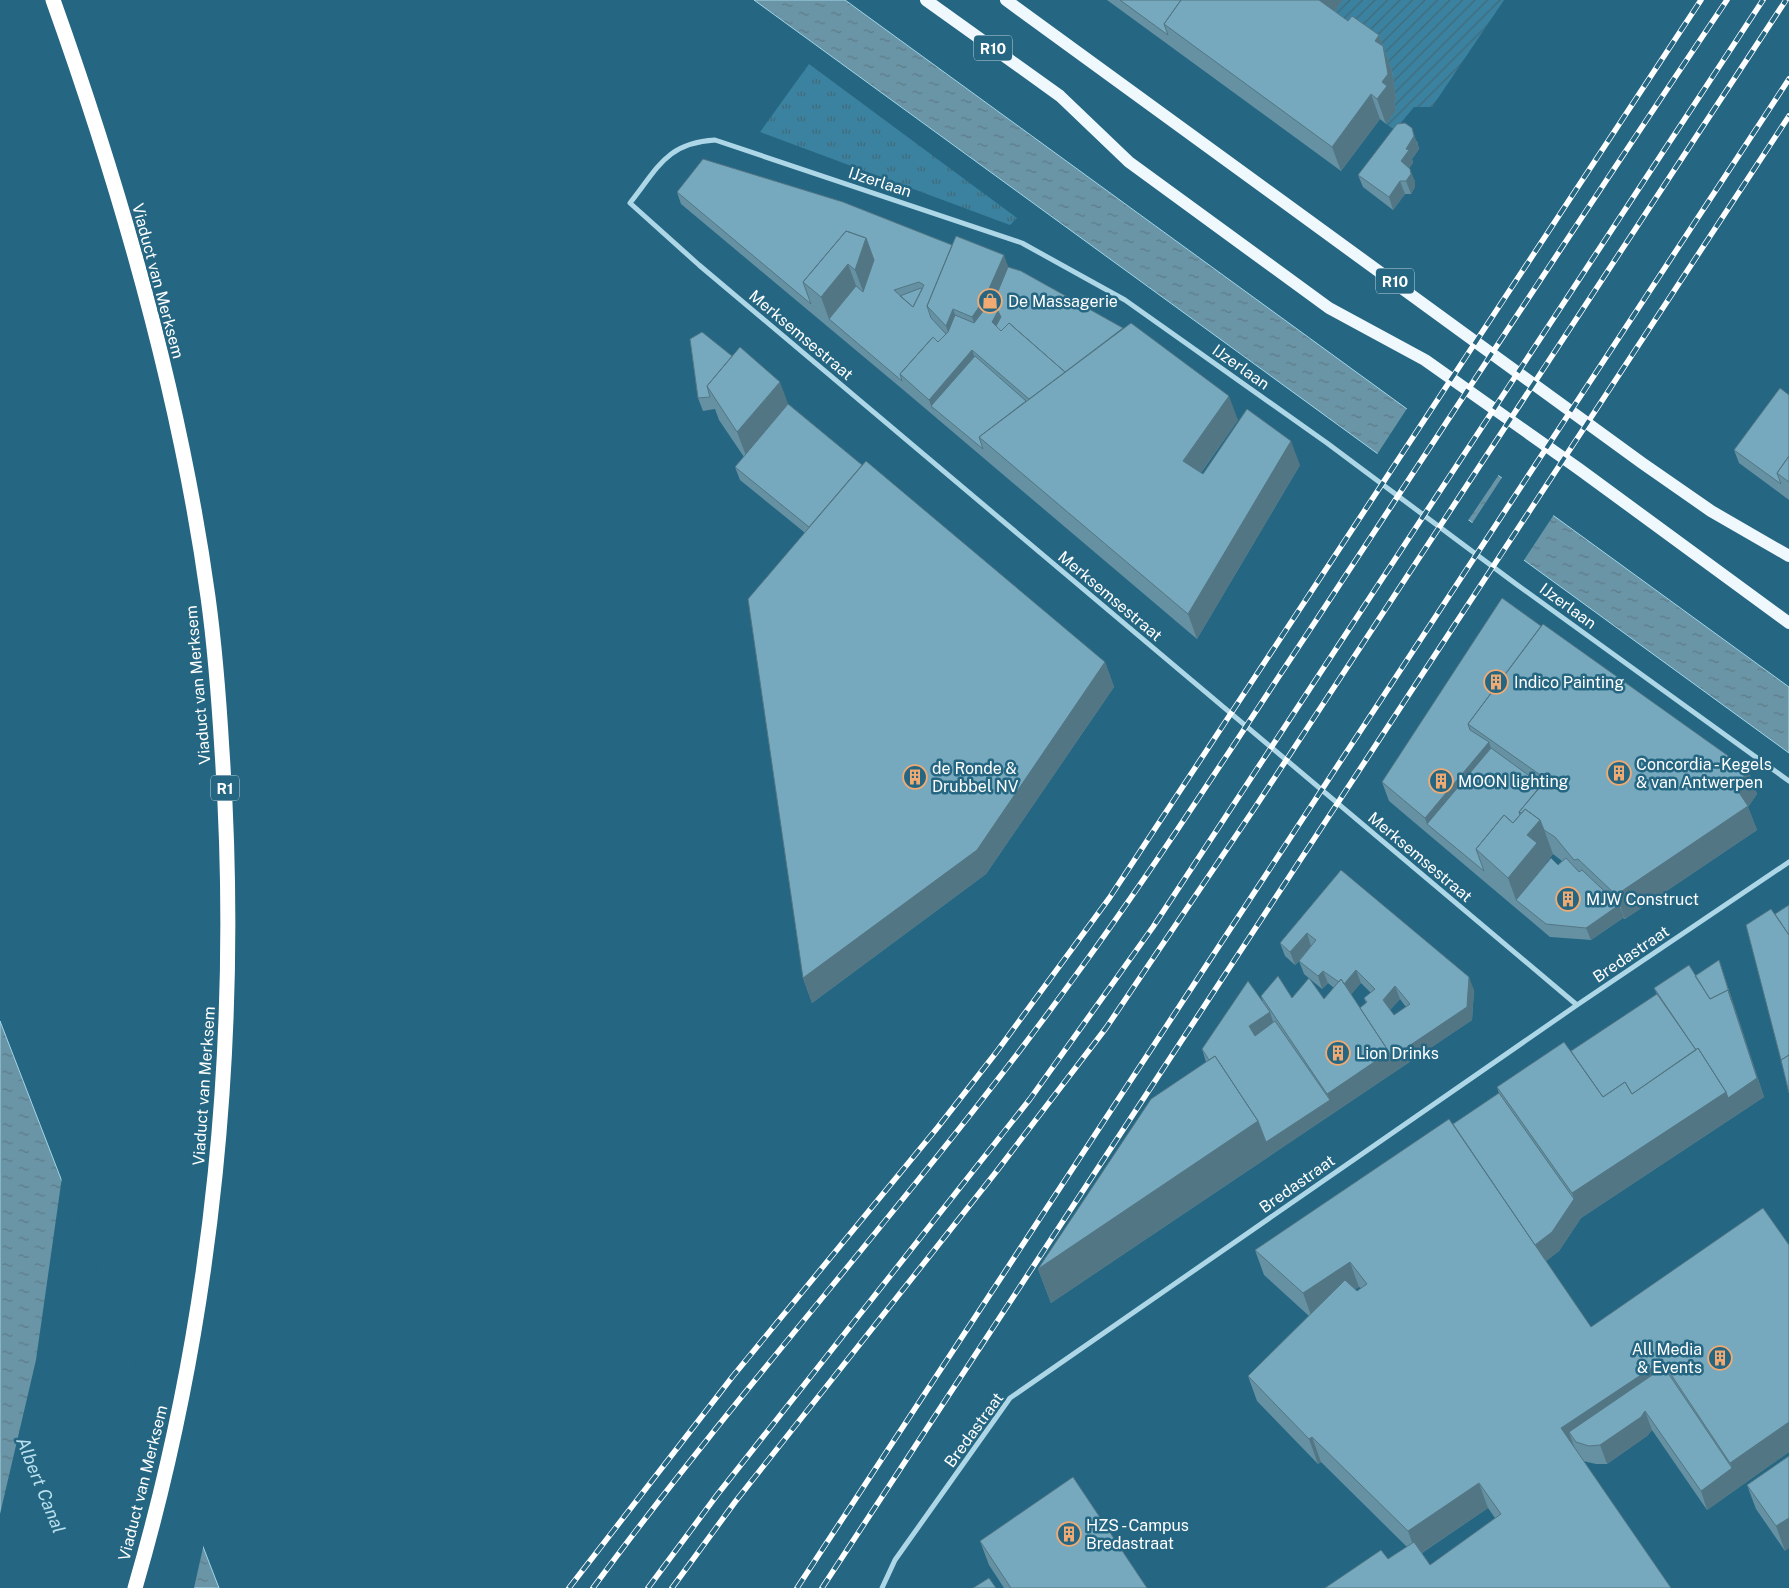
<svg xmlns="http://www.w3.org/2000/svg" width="1789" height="1588" viewBox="0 0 1789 1588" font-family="'Public Sans',sans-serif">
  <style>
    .grass { fill: url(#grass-tufts) }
    .garden { fill: url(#garden-furrows) }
    .water { fill: url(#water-ripples); stroke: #a2d5e7 }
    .pier { fill: #256682 }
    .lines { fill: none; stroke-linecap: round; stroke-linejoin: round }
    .minor { stroke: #add7e7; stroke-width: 5 }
    .primary { stroke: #eff8fd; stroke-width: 12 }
    .motorway { stroke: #fff; stroke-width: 15 }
    .rail-casing { stroke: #fff; stroke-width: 5.5 }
    .rail { stroke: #256682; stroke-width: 4; stroke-dasharray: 11; stroke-linecap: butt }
    .wall { fill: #6591a3; fill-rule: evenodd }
    .shaded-wall { fill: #537684 }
    .building { fill: #76a9bd; stroke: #537684; fill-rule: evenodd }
    .labels { text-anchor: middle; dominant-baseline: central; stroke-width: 5; stroke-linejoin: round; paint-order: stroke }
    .shield { fill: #256682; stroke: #bed1da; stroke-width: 1 }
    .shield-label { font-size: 15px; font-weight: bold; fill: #fff }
    .street-label { font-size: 16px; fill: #fff; stroke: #256682 }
    .poi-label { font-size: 16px; fill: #fff; stroke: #256682; text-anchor: start }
    .water-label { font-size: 18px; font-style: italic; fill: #b9e0ee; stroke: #256682 }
  </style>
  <defs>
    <pattern id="grass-tufts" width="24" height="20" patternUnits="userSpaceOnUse" patternTransform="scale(1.25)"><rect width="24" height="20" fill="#3a829f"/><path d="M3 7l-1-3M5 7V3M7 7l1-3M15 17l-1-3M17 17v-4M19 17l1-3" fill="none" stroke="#426a7a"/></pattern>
    <pattern id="garden-furrows" width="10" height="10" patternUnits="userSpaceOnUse" patternTransform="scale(1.25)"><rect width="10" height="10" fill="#3a829f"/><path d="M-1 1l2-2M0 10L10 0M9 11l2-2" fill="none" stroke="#426a7a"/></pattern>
    <pattern id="water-ripples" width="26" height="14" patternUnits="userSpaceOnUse" patternTransform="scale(1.25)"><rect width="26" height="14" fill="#6995a7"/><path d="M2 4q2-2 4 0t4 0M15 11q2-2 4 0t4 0" fill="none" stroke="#5f7b87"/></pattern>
  </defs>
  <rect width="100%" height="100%" fill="#256682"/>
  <path class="grass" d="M809,64L1017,218L1010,225L760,132Z"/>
  <path class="garden" d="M1343,0H1504L1432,107H1414L1395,130L1386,124L1396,110L1326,23Z"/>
  <path class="water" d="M754,0H845L1789,687V753Z
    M0,1021L219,1588H0Z"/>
  <path class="pier" d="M1408,407L1500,473L1467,522L1376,456Z
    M1503,476L1555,513L1522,563L1471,525Z
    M62,1177L204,1543L194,1588H0V1514L36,1360Z"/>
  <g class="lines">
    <path class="minor" d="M1577,1005L699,265L630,203C658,168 666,143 715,140L1022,243L1125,300L1327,443L1516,584L1789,781
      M882,1588L895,1560L1010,1398L1577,1005L1789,862"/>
    <path class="primary" d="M926,0L1060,96L1129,162L1329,308L1425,360L1579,469L1789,623
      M1006,0L1642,463L1711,511L1789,556"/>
    <path class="motorway" d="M53,0C122,193 180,394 208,597C215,648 219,700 222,751C241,1032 214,1317 135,1588"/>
    <g class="rail-casing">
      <path id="rail" d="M569,1588L733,1376L938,1127L995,1054L1110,897L1701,0
        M593,1588C746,1380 921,1189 1073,979C1158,863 1235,742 1315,622C1452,414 1588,206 1727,0
        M648,1588L717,1495L1030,1099L1153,927L1763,0
        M672,1588L735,1502L996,1172L1106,1028L1254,809L1786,0
        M797,1588L1789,79
        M822,1588L1789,116"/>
    </g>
    <use href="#rail" class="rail"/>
  </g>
  <path class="wall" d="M1107,0H1343L1335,11L1348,21L1379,35L1392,71L1396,99L1394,103L1396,110L1386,124L1380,119L1341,171Z
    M1417,141L1419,149L1412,159L1413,163L1409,168L1415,182V187L1411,194H1405L1393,210L1363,187L1358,175Z
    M677,192L1008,267L1238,420L1201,473L1203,474L1300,465L1197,639L907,393L681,204Z
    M702,332L862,465L1105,662L1114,687L986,874L812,1003L803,978L804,532L740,480L735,467L744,457L719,420L715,409L703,411L698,398Z
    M1789,395V500L1739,463L1734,450Z
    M1541,626L1748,770L1757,794L1748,807L1757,830L1625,919L1623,918L1591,940L1550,937L1389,801L1382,782ZM1553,854L1562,861L1558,865H1545V864Z
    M1341,870L1474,990L1472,1020L1051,1303L1038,1269L1206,1062L1202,1049L1263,1002L1261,996L1324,999L1334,988L1328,983L1322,989L1304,974L1299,961L1295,965L1285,956L1280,943ZM1361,983L1371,993L1364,998L1366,1003L1360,1008L1351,994ZM1400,999L1406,1007L1394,1015L1390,1010Z
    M1719,960L1764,1097L1581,1218L1559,1251L1546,1261L1591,1327L1789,1245V1452L1707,1510L1652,1430L1647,1436L1607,1464H1596L1583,1461L1671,1588H1325L1388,1559L1407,1547L1321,1462L1318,1464L1257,1401L1248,1376L1309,1316L1264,1275L1255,1250L1453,1124L1499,1093L1497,1087L1571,1051L1657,994L1654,988L1695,976ZM1359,1287L1361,1288L1357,1291L1355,1289ZM1488,1508L1495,1518L1430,1565L1422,1553Z
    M1789,1456L1785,1551L1756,1509L1747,1485Z
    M980,1541L1147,1588H1004L989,1565Z"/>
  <path class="shaded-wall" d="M1318,0H1343L1326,23Z
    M1379,35L1392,71L1396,99L1394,103L1396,110L1386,124L1377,99L1382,82L1375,41Z
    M1371,94L1380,119L1341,171L1332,147Z
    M1412,128L1419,149L1412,159L1413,163L1405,174L1401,161L1406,149Z
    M1410,169L1415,182V187L1411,194L1406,181Z
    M1400,181L1405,194L1393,210L1389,197Z
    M866,238L879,273L868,304L855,270L848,264L861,299L829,319L821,297Z
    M1004,255L1013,280L1005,330L981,342L972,317Z
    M953,309L962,334L950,338L946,326Z
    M972,350L979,369L931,406L936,418L929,400Z
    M780,382L793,417L750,466L737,432Z
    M1229,396L1238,420L1192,485L1183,461Z
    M1291,441L1300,465L1197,639L1188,614Z
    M1105,662L1114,687L986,874L812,1003L803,978Z
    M1489,742L1495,761L1427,824L1425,818Z
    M1748,770L1757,794L1748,807L1757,830L1625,919L1616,895L1736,788Z
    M1551,791L1541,821L1553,854L1545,864L1550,878L1516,900L1508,878L1500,870Z
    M1619,905L1624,917L1591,940L1586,928Z
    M1307,933L1311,946L1295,965L1290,952Z
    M1719,960L1764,1097L1581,1218L1559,1251L1541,1265L1534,1246L1574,1199L1572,1193L1728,990Z
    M1356,970L1361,983L1348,998L1343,985Z
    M1323,971L1328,983L1322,989L1318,976Z
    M1469,977L1474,990L1472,1020L1271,1155L1266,1142L1330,1100L1327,1094Z
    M1395,986L1400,999L1388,1012L1383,1000Z
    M1270,1012L1274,1025L1254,1039L1249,1026Z
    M1258,1121L1271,1155L1051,1303L1038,1269Z
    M1350,1262L1359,1287L1312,1318L1303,1293Z
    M1662,1361L1671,1386L1569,1432L1575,1449L1561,1428Z
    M1645,1411L1652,1430L1647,1436L1607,1464L1600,1445Z
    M1789,1422V1452L1707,1510L1701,1491L1732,1468L1730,1463Z
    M1312,1437L1321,1462L1318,1464L1309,1439Z
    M1479,1483L1488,1508L1417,1556L1408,1531Z
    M1789,1518V1548L1785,1551L1776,1526Z"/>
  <path class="building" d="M1120,0H1181L1164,24L1168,35Z
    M1181,0H1319L1348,21L1352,16L1379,35L1375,41L1383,46L1388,74L1382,82L1387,86L1377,99L1371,94L1332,147L1164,24Z
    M1405,123L1412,128L1414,136L1406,149L1409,150L1401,161L1410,169L1411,174L1406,181H1400L1389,197L1358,175L1397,124Z
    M703,159L843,202L952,245L927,306L931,318L946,334L938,342L933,337L900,374L902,381L829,319L856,286L863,292L874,260L866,238L846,231L803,282L811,304L677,192ZM919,282L924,285L913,307L894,290Z
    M846,231L866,238L855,270L848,264L821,297L803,282Z
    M956,236L1004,255L984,300L972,317L953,309L946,326L927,306Z
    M1008,267L1021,271L1123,328L1065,372L1009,323L1001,331L996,326L1001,317L998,311L991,308Z
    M921,288L922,289L913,307L900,296Z
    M987,306L998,311L992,322L1001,331L1009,323L1065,372L1029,399L972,350L929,400L900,374L933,337L938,342L948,332L955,315L974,323Z
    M1131,323L1229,396L1183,461L1203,474L1247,409L1291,441L1188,614L979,437Z
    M702,332L732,356L707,386L710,397L698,398L690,339Z
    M740,347L780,382L737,432L707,386Z
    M975,356L1026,401L979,437L983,449L931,406Z
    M1780,388L1789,395V456L1777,473L1781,484L1734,450Z
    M788,404L862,465L809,527L735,467Z
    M1789,456V482L1777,473Z
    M866,461L1105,662L977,850L803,978L748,599Z
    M1502,598L1541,626L1468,724L1470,730L1489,742L1425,818L1382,782Z
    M1543,624L1748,770L1736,788L1748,806L1616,895L1578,859L1574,860L1555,837L1544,830L1540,820L1525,809L1522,813L1519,812L1546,779L1468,724Z
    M1491,748L1542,785L1519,812L1520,815L1513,823L1504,815L1476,849L1484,871L1427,824Z
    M1525,809L1540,820L1527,835L1537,843L1508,878L1476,849L1504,815L1513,823Z
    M1551,858L1558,865L1566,858L1579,872L1582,870L1619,905L1586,928L1546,924L1516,900Z
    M1341,870L1469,977L1467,1007L1391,1058L1389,1052L1360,1008L1367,1002L1364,998L1375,989L1356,970L1344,984L1341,979L1339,982L1323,971L1318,976L1299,961L1316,940L1307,933L1290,952L1280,943ZM1395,986L1410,1004L1394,1015L1383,1000Z
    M1789,905V935L1775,914Z
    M1771,909L1789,935V1055L1781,1060L1746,925Z
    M1719,960L1732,1002L1728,990L1710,999L1695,976Z
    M1689,965L1710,999L1728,990L1757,1078L1728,1098L1726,1092L1698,1048L1696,1050L1654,988Z
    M1278,976L1292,998L1309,978L1324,999L1341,979L1389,1052L1327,1094L1261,996Z
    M1248,981L1270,1012L1249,1026L1255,1036L1275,1021L1330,1100L1266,1142L1258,1121L1215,1056L1209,1060L1202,1049Z
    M1657,994L1696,1050L1632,1094L1625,1082L1603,1097L1571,1051Z
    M1564,1042L1603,1097L1625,1082L1632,1094L1698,1048L1726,1092L1572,1193L1497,1087Z
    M1789,1055V1093L1781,1060Z
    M1215,1056L1258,1121L1038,1269L1151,1099Z
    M1499,1093L1574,1199L1552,1232L1535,1245L1453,1124Z
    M1449,1119L1591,1327L1763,1208L1789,1245V1422L1730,1463L1662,1361L1561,1428L1671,1588H1325L1381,1550L1388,1559L1414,1542L1430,1565L1501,1514L1479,1483L1408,1531L1312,1437L1309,1439L1248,1376L1345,1280L1357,1291L1367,1284L1350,1262L1303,1293L1255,1250Z
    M1664,1367L1732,1468L1701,1491L1645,1411L1641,1417L1600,1445L1589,1446L1576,1442L1569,1432Z
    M1789,1456V1518L1776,1526L1747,1485Z
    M1073,1477L1147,1588H1011L980,1541Z
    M989,1578L996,1588H973Z"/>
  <defs>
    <g id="shop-ring" transform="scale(1.25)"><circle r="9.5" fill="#256682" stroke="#f0aa72" stroke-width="1.5"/><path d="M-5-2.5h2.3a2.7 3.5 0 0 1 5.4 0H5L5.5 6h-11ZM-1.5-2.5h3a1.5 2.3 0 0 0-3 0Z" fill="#f0aa72"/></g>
    <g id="building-ring" transform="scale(1.25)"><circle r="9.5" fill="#256682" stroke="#f0aa72" stroke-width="1.5"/><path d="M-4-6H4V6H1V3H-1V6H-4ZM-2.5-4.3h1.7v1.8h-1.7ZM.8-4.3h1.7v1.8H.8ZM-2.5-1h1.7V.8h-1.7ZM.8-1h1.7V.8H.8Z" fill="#f0aa72"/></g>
  </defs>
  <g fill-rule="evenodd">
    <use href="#shop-ring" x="990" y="301"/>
    <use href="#building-ring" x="1496" y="682"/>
    <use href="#building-ring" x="1619" y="773"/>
    <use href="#building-ring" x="915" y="777"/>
    <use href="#building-ring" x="1441" y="781"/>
    <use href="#building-ring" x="1568" y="899"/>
    <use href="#building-ring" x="1338" y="1053"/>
    <use href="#building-ring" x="1720" y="1358"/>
    <use href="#building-ring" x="1069" y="1534"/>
  </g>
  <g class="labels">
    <g class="shield">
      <rect x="974" y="35.5" width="38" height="25" rx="4"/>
      <rect x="1376" y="268.5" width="38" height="25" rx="4"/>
      <rect x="211" y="775.5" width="28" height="25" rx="4"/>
    </g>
    <g class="shield-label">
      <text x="993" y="48">R10</text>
      <text x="1395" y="281">R10</text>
      <text x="225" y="788">R1</text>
    </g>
    <g class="street-label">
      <text transform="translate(880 182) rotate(18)">IJzerlaan</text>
      <text transform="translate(158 281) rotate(75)">Viaduct van Merksem</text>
      <text transform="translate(801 335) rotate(40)">Merksemsestraat</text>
      <text transform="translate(1241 367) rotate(35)">IJzerlaan</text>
      <text transform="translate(1110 596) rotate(40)">Merksemsestraat</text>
      <text transform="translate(1568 606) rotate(36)">IJzerlaan</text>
      <text transform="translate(198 685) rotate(-95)">Viaduct van Merksem</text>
      <text transform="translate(1420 857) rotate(40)">Merksemsestraat</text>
      <text transform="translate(1631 954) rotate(-34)">Bredastraat</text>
      <text transform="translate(204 1086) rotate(-86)">Viaduct van Merksem</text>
      <text transform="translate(1297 1184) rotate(-35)">Bredastraat</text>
      <text transform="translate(974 1430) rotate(-54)">Bredastraat</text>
      <text transform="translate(143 1483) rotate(-76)">Viaduct van Merksem</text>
    </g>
    <g class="poi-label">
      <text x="1008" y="301">De Massagerie</text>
      <text x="1514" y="682">Indico Painting</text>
      <text x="1636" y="764">Concordia - Kegels<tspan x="1636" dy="18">&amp; van Antwerpen</tspan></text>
      <text x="932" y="768">de Ronde &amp;<tspan x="932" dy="18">Drubbel NV</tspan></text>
      <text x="1458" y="781">MOON lighting</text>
      <text x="1586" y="899">MJW Construct</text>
      <text x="1356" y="1053">Lion Drinks</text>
      <text x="1702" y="1349" text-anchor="end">All Media<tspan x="1702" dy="18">&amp; Events</tspan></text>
      <text x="1086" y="1525">HZS - Campus<tspan x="1086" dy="18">Bredastraat</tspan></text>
    </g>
    <g class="water-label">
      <text transform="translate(41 1485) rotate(68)">Albert Canal</text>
    </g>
  </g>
</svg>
